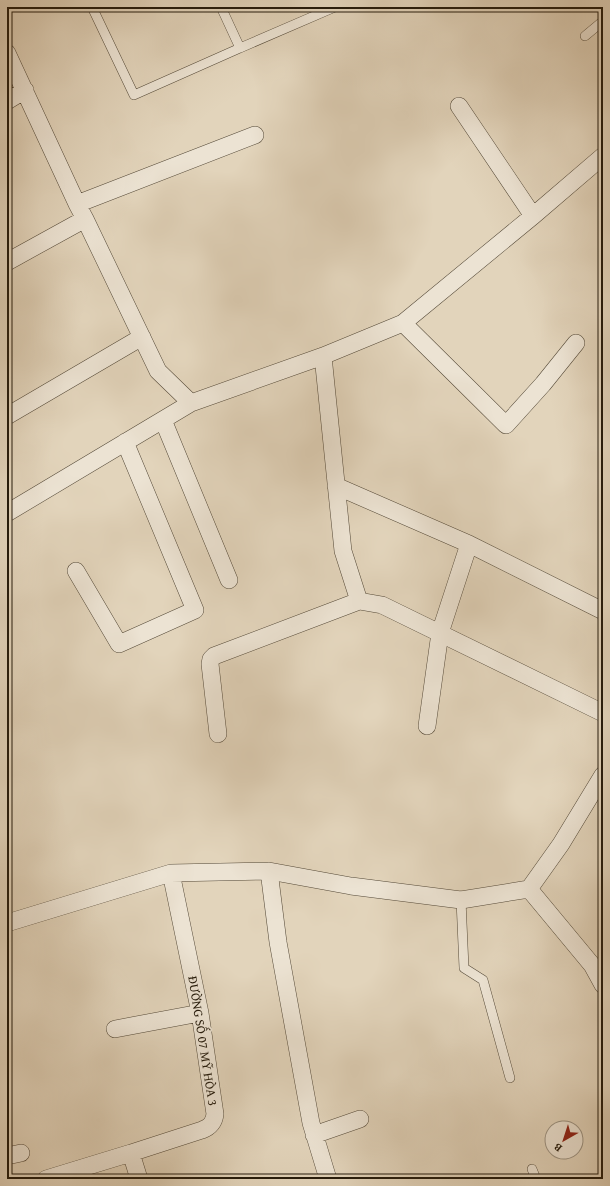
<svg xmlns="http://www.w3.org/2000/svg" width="610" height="1186" viewBox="0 0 610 1186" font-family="'Gentium Book Plus',serif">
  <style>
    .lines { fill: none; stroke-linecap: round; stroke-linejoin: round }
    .lane-casing { stroke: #544938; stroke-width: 10 }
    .street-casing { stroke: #544938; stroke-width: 18 }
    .lane { stroke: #ece3d3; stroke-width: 9 }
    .street { stroke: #ece3d3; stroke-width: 17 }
    .labels { text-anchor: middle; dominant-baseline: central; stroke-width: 3.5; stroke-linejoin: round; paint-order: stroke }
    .street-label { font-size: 13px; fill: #251b0c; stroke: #ece3d3 }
  </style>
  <rect width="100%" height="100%" fill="#e2d4bb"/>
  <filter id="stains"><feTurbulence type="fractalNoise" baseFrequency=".005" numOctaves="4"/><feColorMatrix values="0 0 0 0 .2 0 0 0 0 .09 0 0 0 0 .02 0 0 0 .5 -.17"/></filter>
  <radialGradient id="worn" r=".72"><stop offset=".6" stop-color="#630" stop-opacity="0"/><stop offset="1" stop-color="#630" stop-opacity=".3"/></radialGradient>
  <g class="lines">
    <g class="lane-casing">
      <path id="lane" d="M92,7L134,95L240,48
        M221,7L240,48L335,7
        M585,36L603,21
        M461,900L464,968L483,980L510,1078
        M532,1169L536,1179"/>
    </g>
    <g class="street-casing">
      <path id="street" d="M7,53L77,204L85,219L158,371L191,403L323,356L403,323L533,216L603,156
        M7,101L25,90
        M459,106L533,216
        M77,204L255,135
        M7,262L85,219
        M403,323L506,425L543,384L576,343
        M323,356L343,551L359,601L382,605L603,713
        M7,416L142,337
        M163,420L229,580
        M336,486L469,544L603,611
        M7,513L191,403
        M76,571L119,644L195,610L125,442
        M427,726L440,633L469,544
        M218,734L210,664L211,659L214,656L359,601
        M269,871L278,942L311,1123L328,1179
        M529,889L592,965L603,985
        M7,923L171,873L269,871L351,886L461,900L529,889L561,844L603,775
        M115,1029L200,1013
        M314,1135L360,1119
        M131,1153L202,1130C210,1127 214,1123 215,1114L200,1013L171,873
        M7,1156L21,1153
        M46,1179L131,1153L139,1179"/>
    </g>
    <use href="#lane" class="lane"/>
    <use href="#street" class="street"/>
  </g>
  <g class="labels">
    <g class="street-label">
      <text transform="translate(203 1041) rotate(81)">ĐƯỜNG SỐ 07 MỸ HÒA 3</text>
    </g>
  </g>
  <rect width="610" height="1186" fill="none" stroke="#e2d4bb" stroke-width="24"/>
  <rect x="8" y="8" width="594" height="1170" fill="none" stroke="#251b0c" stroke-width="2"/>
  <rect x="12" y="12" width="586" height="1162" fill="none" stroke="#251b0c"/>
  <g transform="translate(564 1140) rotate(219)"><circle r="19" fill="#ece3d3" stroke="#9c9383"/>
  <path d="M0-3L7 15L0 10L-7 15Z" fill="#8f2418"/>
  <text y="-6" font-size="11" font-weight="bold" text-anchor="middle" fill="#251b0c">B</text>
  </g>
  <rect width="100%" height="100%" filter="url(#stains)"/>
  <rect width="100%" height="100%" fill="url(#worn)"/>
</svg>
